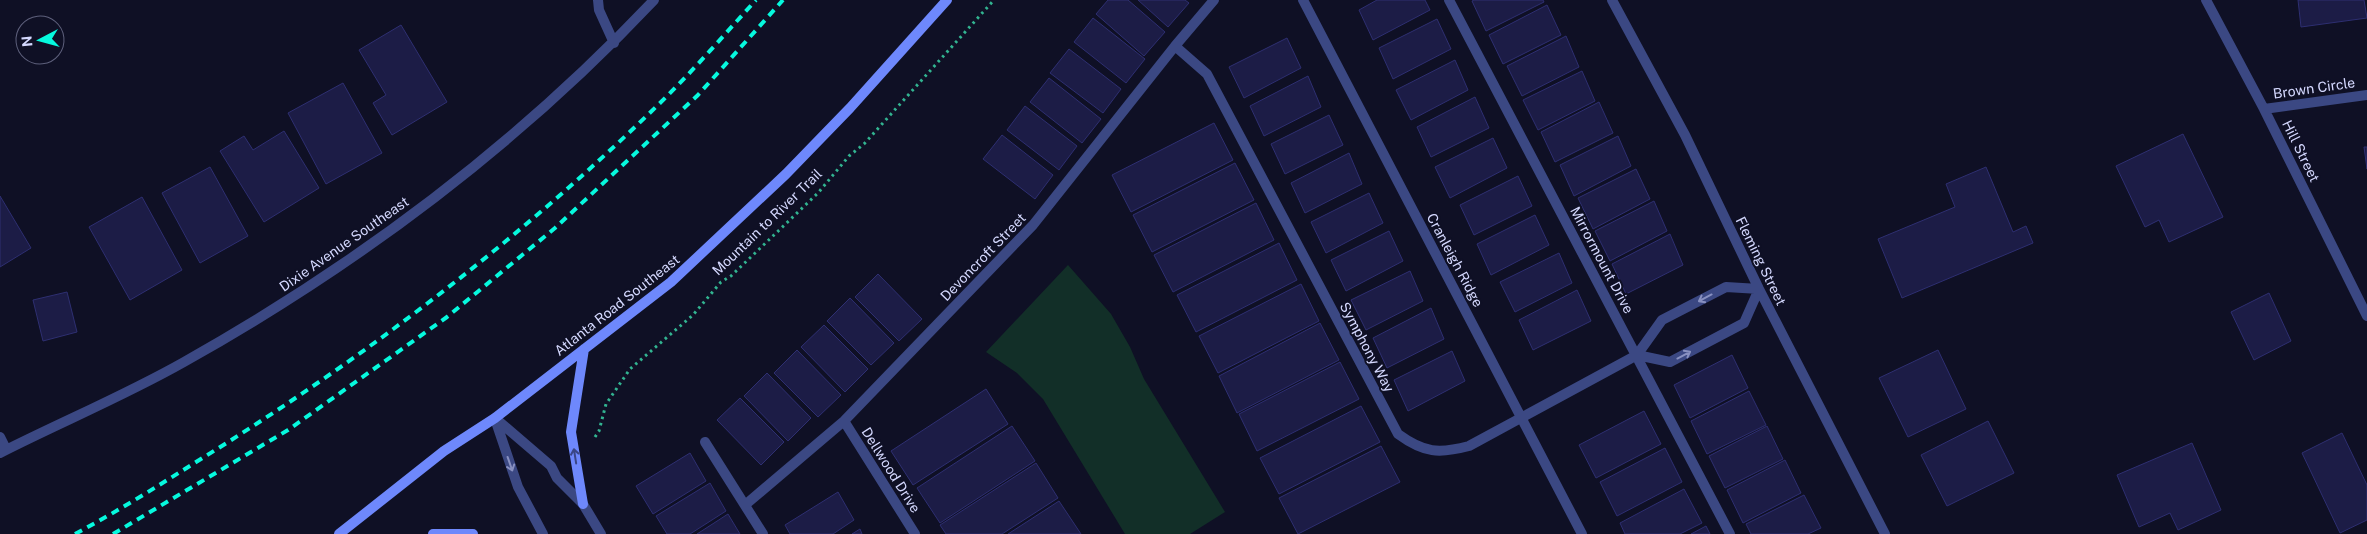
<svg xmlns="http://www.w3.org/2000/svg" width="2367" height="534" viewBox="0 0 2367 534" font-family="'Public Sans',sans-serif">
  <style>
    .green { fill: #122f28 }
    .building { fill: #1c1c46; stroke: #2e2f71 }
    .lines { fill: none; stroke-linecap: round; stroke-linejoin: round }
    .path { stroke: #32b491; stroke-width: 3; stroke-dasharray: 2.5 4; stroke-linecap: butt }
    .street { stroke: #3b4883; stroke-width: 10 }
    .secondary { stroke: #6e88fc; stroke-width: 10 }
    .rail { stroke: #06f9de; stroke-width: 4; stroke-dasharray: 8 6; stroke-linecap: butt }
    .oneway { stroke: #8890c0 }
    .oneway2 { stroke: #3a4686 }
    .labels { text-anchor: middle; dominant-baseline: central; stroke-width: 4; stroke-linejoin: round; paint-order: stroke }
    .street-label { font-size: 14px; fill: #d4d8fe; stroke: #0f1025 }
  </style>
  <rect width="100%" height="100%" fill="#0f1025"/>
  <path class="green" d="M1068,265L1111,314L1130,347L1144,379L1225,512L1190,534H1125L1043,399L1017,373L986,352Z"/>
  <path class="building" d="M1108,0H1128L1165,32L1144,56L1096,14Z
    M1138,0H1185L1189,3L1168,27Z
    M1377,0H1425L1430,10L1373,40L1359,10Z
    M1474,0H1543L1544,2L1486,31L1472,1Z
    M2298,0H2364L2367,18L2301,27Z
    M1547,5L1561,35L1503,64L1489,35Z
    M1093,18L1145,59L1126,83L1074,42Z
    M1437,19L1451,49L1393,79L1379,48Z
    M401,25L447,102L392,135L373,103L386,95L359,50Z
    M1566,36L1579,67L1522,96L1507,66Z
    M1287,38L1301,68L1244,98L1229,67Z
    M1069,49L1121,89L1103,113L1050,73Z
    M1455,60L1468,90L1411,120L1396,90Z
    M1582,71L1595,101L1538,130L1523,100Z
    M1308,76L1321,107L1264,136L1250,106Z
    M1049,78L1101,119L1082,143L1030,102Z
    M343,83L382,153L326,184L288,113Z
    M1475,97L1489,128L1431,157L1417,127Z
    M1599,102L1613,133L1555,162L1541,132Z
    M1025,106L1077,146L1059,170L1007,130Z
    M1329,115L1343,145L1285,174L1271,144Z
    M1214,123L1233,160L1131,212L1112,175Z
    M284,131L319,188L264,222L220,151L244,136L253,150Z
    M2183,134L2223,217L2169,242L2159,220L2145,227L2116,166Z
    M1002,135L1053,175L1035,199L983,159Z
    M1618,136L1631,166L1574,196L1560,165Z
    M1493,138L1507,168L1450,198L1435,167Z
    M2364,147H2367V169Z
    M1349,153L1362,184L1305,213L1291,183Z
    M1235,163L1254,200L1152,252L1133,215Z
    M210,167L248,236L200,263L162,193Z
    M1986,167L2013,232L2026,226L2033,243L1902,298L1878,239L1955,207L1946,184Z
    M1636,169L1650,199L1593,229L1578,198Z
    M1518,176L1532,206L1474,235L1460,205Z
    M1369,193L1383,223L1326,253L1311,222Z
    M0,196L31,248L0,267Z
    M142,197L182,270L130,300L89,227Z
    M1654,201L1667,231L1610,261L1595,231Z
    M1256,203L1274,240L1173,292L1154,255Z
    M1535,215L1549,245L1491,275L1477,244Z
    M1389,231L1403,261L1346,291L1331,260Z
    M1670,234L1683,265L1626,294L1612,264Z
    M1279,243L1297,280L1196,332L1177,295Z
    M1559,253L1572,283L1515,312L1500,282Z
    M1410,271L1423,301L1366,330L1351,300Z
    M878,274L922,319L899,341L855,297Z
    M1301,284L1319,321L1218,373L1199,336Z
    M1577,290L1591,321L1533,350L1519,320Z
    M67,292L77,332L43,341L33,300Z
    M2269,293L2291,341L2254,360L2231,312Z
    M850,298L894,343L871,365L827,321Z
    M1431,308L1444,339L1387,368L1373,338Z
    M1320,323L1339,360L1237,413L1219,376Z
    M824,325L868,369L845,392L801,347Z
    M797,350L841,395L818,417L774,373Z
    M1938,350L1966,409L1908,437L1879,378Z
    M1452,351L1465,381L1408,411L1394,380Z
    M1732,355L1748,388L1690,418L1674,385Z
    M1340,362L1359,399L1257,451L1239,414Z
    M767,373L811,418L788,441L744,396Z
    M986,389L1008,424L913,485L891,451Z
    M1749,391L1766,425L1707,454L1691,421Z
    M740,398L784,442L761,465L717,420Z
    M1361,406L1380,442L1279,494L1260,458Z
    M1644,411L1661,444L1596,478L1579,445Z
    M1988,421L2014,473L1947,506L1921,455Z
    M1012,426L1035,461L940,523L917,488Z
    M1767,426L1783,459L1725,488L1709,456Z
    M2342,433L2367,485V520L2340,533L2302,453Z
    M2192,443L2221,510L2178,530L2170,513L2139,527L2117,475Z
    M1381,446L1400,482L1298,534L1279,498Z
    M1665,448L1682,482L1617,516L1600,482Z
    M690,453L706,481L653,514L636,486Z
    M1785,460L1801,493L1743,523L1727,490Z
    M1036,463L1058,498L1002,534H946L940,525Z
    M710,483L726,511L690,534H667L656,516Z
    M1684,489L1702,523L1680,534H1625L1620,523Z
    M838,492L854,520L833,534H790L785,525Z
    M1804,495L1821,528L1808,534H1751L1746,524Z
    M1059,501L1081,534H1008Z
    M728,514L740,534H697Z
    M1706,526L1710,534H1691Z
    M860,529L862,534H852Z"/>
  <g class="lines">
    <path class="path" d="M595,437L599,431L606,404L630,369L693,315L721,282L731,276L818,193L849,156L864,144L994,0"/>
    <path class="street" d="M598,0L599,10L614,43
      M1303,0L1582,534
      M1449,0L1730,534
      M1612,0L1685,135L1759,289L1885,534
      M2206,0L2264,109L2367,316
      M1175,46L1207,74L1398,434C1424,453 1439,454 1469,446L1637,355L1662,320L1726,287L1759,289L1744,323L1670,362L1637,355
      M2264,109L2367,95
      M495,418L551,466L557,478L583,504L601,534
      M495,419L518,487L543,534
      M844,421L915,534
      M0,437L6,449
      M705,442L763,534
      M0,453C61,422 124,396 184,362C357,265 518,144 654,0
      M745,505L844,421L1033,225L1175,46L1214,0"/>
    <path class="secondary" d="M583,504L571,432L584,349
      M339,534L444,451L495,418L671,282L786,174L850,108L947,0
      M433,534H473"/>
    <path class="rail" d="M75,534C126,507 175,475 225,444C380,346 525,234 658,105C692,72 724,35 756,0
      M113,534L288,430L447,317L555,228L698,95L783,0"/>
  </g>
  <defs><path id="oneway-shaft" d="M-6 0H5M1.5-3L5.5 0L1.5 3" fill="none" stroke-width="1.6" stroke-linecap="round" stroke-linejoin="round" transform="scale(1.25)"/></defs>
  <g class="oneway">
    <use href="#oneway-shaft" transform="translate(1705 298) rotate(152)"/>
    <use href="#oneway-shaft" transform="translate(1684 355) rotate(-28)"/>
    <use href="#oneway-shaft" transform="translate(510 464) rotate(71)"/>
  </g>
  <use class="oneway2" href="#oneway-shaft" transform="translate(575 456) rotate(-99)"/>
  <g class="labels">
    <g class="street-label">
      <text transform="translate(2314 88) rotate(-8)">Brown Circle</text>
      <text transform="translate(2301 151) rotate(64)">Hill Street</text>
      <text transform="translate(767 222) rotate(-44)">Mountain to River Trail</text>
      <text transform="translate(344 244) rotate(-35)">Dixie Avenue Southeast</text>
      <text transform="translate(983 257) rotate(-46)">Devoncroft Street</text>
      <text transform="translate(1455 260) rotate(62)">Cranleigh Ridge</text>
      <text transform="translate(1602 260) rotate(62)">Mirrormount Drive</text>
      <text transform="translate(1761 261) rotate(64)">Fleming Street</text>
      <text transform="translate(617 305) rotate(-38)">Atlanta Road Southeast</text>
      <text transform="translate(1367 347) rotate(62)">Symphony Way</text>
      <text transform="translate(891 470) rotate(58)">Dellwood Drive</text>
    </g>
  </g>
  <g transform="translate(40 40) rotate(264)"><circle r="24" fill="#0f1025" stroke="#5e607c"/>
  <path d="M0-4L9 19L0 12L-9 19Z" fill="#06f9de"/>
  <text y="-8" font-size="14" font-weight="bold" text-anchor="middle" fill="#d4d8fe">N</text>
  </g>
</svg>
